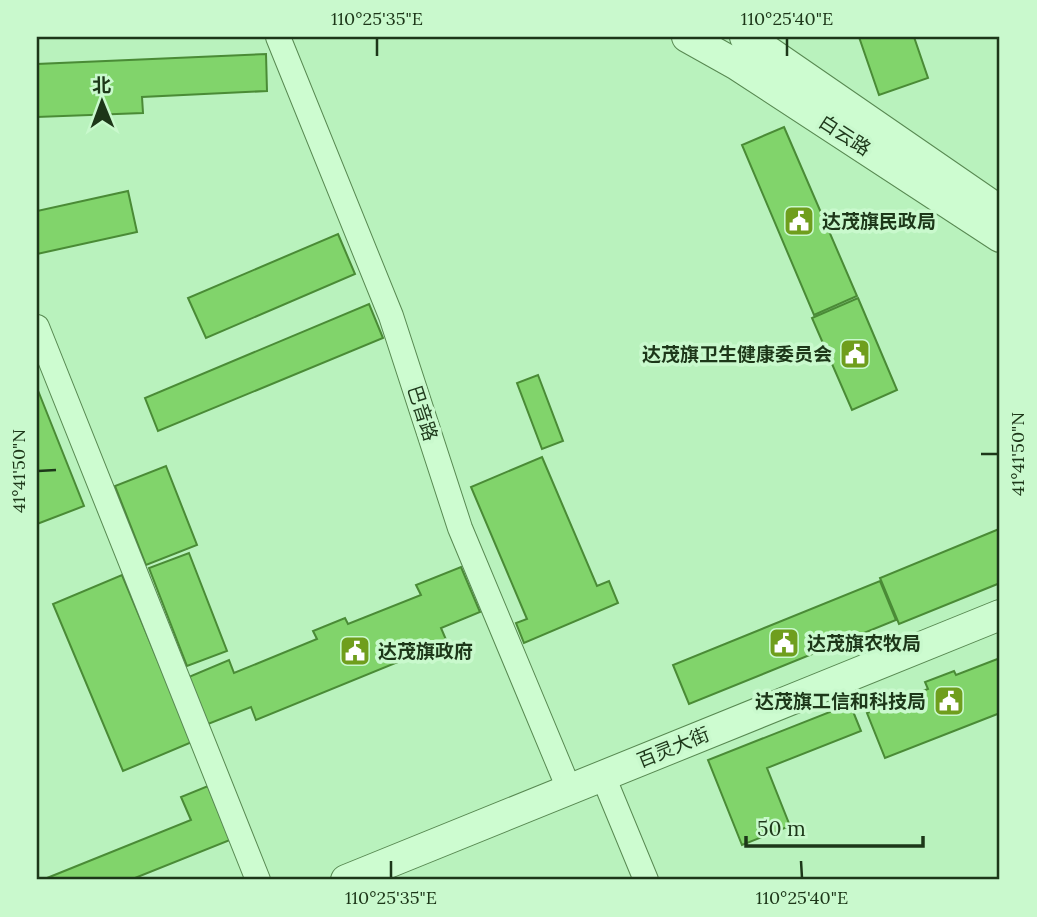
<svg xmlns="http://www.w3.org/2000/svg" width="1037" height="917" viewBox="0 0 1037 917" font-family="Lora,'Noto Sans SC',serif">
  <style>
    .building { fill: #81d46b; stroke: #4a8b36; stroke-width: 2 }
    .lines { fill: none; stroke-linecap: round; stroke-linejoin: round }
    .minor-casing { stroke: #588952; stroke-width: 26 }
    .tertiary-casing { stroke: #588952; stroke-width: 32 }
    .minor { stroke: #cdfcd0; stroke-width: 24 }
    .tertiary { stroke: #cdfcd0; stroke-width: 30 }
    .ticks { fill: none; stroke: #1d3719; stroke-width: 2.5 }
    .labels { text-anchor: middle; dominant-baseline: central; stroke-width: 7; stroke-linejoin: round; paint-order: stroke }
    .street-label { font-size: 19px; fill: #1d3719; stroke: #c9f9cd }
    .poi-label { font-size: 19px; font-weight: bold; fill: #1d3719; stroke: #c9f9cd; text-anchor: start }
    .neatline { fill: none; stroke: #1d3719; stroke-width: 2.5 }
    .ticks-label { font-size: 18px; text-anchor: middle; fill: #1d3719 }
  </style>
  <rect width="100%" height="100%" fill="#b9f2bd"/>
  <path class="building" d="M859,37H914L928,78L879,95Z
    M266,54L267,91L142,97L143,113L37,117V64Z
    M784,127L857,296L814,315L742,145Z
    M128,191L137,232L37,254V211Z
    M338,234L355,274L206,338L188,298Z
    M858,298L897,390L852,410L812,318Z
    M369,304L383,338L158,431L145,398Z
    M538,375L563,441L542,449L517,383Z
    M37,388L84,506L37,524Z
    M542,457L597,586L609,581L618,603L524,643L516,623L527,619L471,487Z
    M166,466L197,545L146,565L115,486Z
    M999,529L1000,583L899,624L880,578Z
    M189,553L227,651L187,666L149,568Z
    M461,567L480,612L441,628L447,642L256,720L251,707L203,726L184,679L229,660L234,673L317,639L313,631L345,618L348,624L421,595L416,585Z
    M122,575L192,742L123,771L53,604Z
    M880,581L896,620L689,704L673,665Z
    M1000,658V713L885,758L867,713L928,689L925,682L954,671L956,675Z
    M850,704L861,731L767,768L790,826L742,845L708,760Z
    M208,786L230,840L130,880H42L191,820L181,797Z"/>
  <g class="lines">
    <g class="minor-casing">
      <path id="minor" d="M278,37L391,316L460,528L569,789
        M37,327L258,880
        M603,776L646,880"/>
    </g>
    <g class="tertiary-casing">
      <path id="tertiary" d="M687,37L737,65L1000,237
        M745,37L759,45L1000,211
        M346,880L1000,615"/>
    </g>
    <use href="#minor" class="minor"/>
    <use href="#tertiary" class="tertiary"/>
  </g>
  <path class="ticks" d="M377,38V56M787,38V56M981,454H998M38,471L56,470M391,861V878M801,861L802,878"/>
  <defs>
    <g id="civic-square" transform="scale(1.575)"><rect x="-9" y="-9" width="18" height="18" rx="4" fill="#6f9e1d" stroke="#c9f9cd"/><path d="M-.6-6.5H3V-4.5H.6V-3L4-1V1h2V6H-6V1h2V-1L-.6-3ZM-1.2 2.5V6h2.4V2.5Z" fill="#fff"/></g>
  </defs>
  <g fill-rule="evenodd">
    <use href="#civic-square" x="799" y="221"/>
    <use href="#civic-square" x="855" y="354"/>
    <use href="#civic-square" x="784" y="643"/>
    <use href="#civic-square" x="355" y="651"/>
    <use href="#civic-square" x="949" y="701"/>
  </g>
  <g class="labels">
    <g class="street-label">
      <text transform="translate(845 135) rotate(33)">白云路</text>
      <text transform="translate(423 413) rotate(72)">巴音路</text>
      <text transform="translate(673 747) rotate(-22)">百灵大街</text>
    </g>
    <g class="poi-label">
      <text x="822" y="221">达茂旗民政局</text>
      <text x="832" y="354" text-anchor="end">达茂旗卫生健康委员会</text>
      <text x="807" y="643">达茂旗农牧局</text>
      <text x="378" y="651">达茂旗政府</text>
      <text x="926" y="701" text-anchor="end">达茂旗工信和科技局</text>
    </g>
  </g>
  <rect width="1037" height="917" fill="none" stroke="#c9f9cd" stroke-width="77"/>
  <g transform="translate(102 102) rotate(359)" stroke="#c9f9cd" stroke-width="5" paint-order="stroke">
  <path d="M0-5L12 26L0 18L-12 26Z" fill="#1d3719"/>
  <text y="-10" font-size="19" font-weight="bold" text-anchor="middle" fill="#1d3719">北</text>
  </g>
  <path d="M746 836v10h177v-10" fill="none" stroke="#1d3719" stroke-width="3.5"/>
  <text x="757" y="836" font-size="21" fill="#1d3719" stroke="#c9f9cd" stroke-width="5" paint-order="stroke">50 m</text>
  <rect x="38" y="38" width="960" height="840" class="neatline"/>
  <g class="ticks-label">
    <text x="377" y="25">110°25'35"E</text>
    <text x="787" y="25">110°25'40"E</text>
    <text transform="translate(1018 454) rotate(-90)" y="6">41°41'50"N</text>
    <text transform="translate(19 471) rotate(-90)" y="6">41°41'50"N</text>
    <text x="391" y="904">110°25'35"E</text>
    <text x="802" y="904">110°25'40"E</text>
  </g>
</svg>
